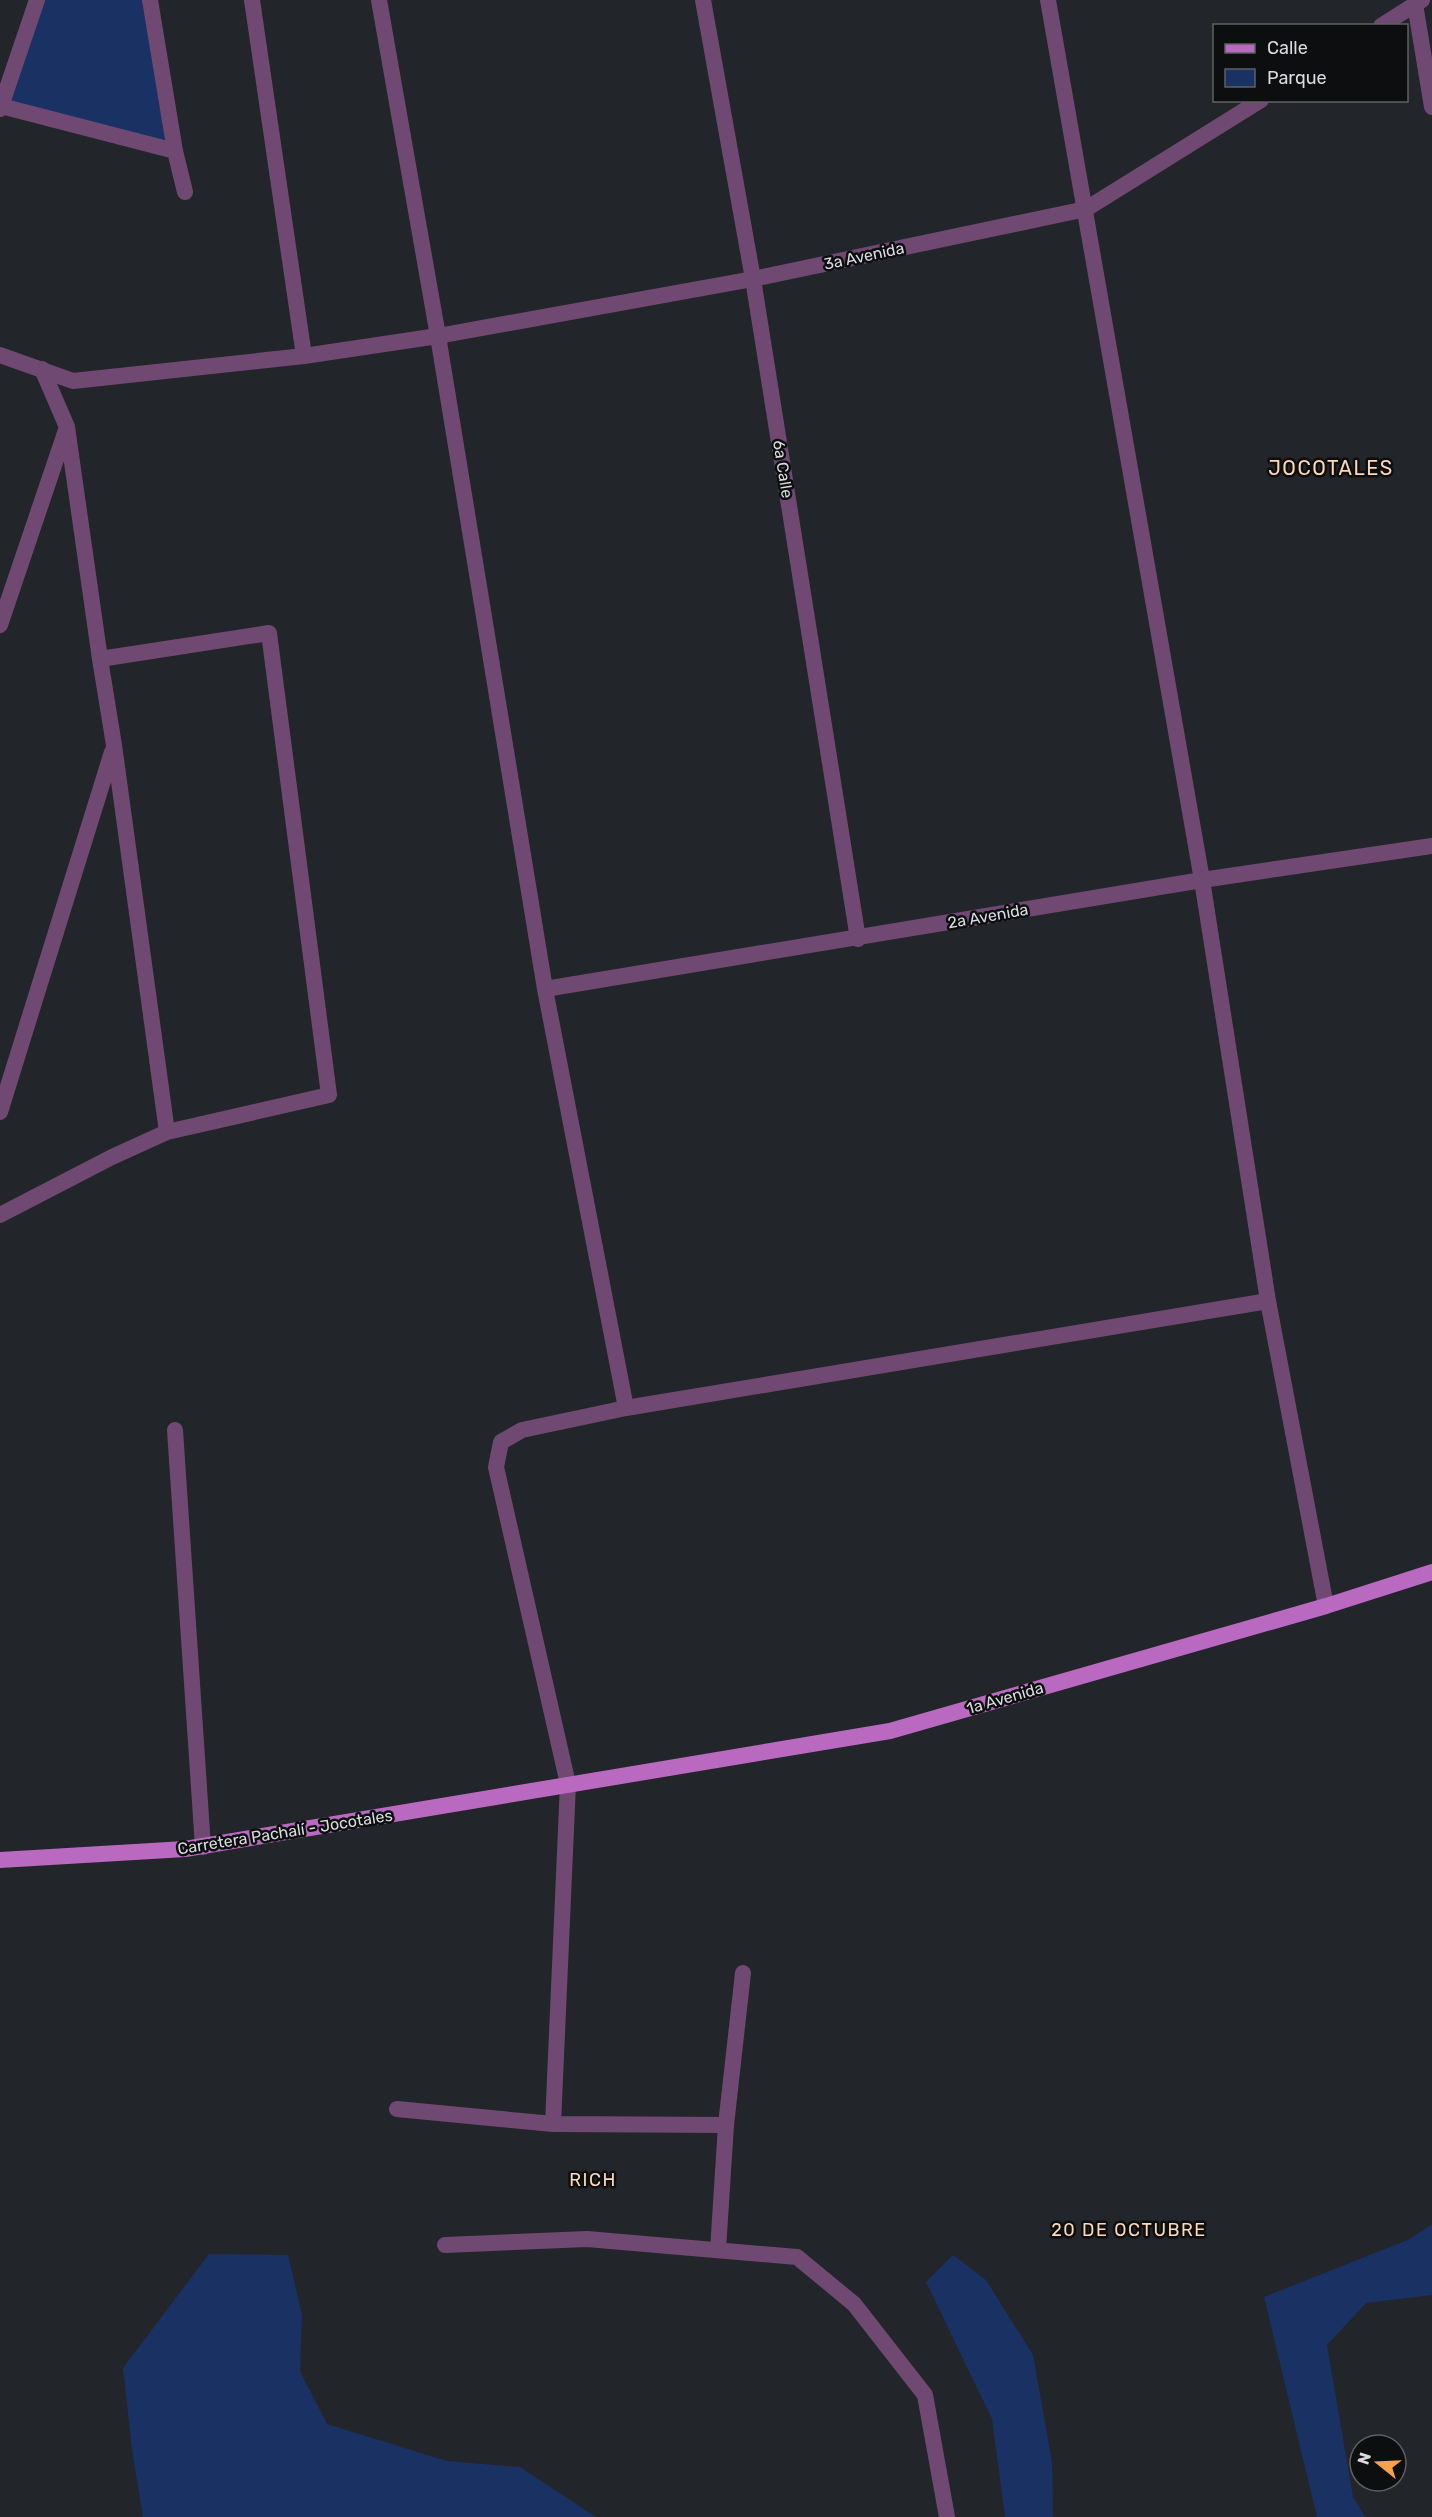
<svg xmlns="http://www.w3.org/2000/svg" width="1432" height="2517" viewBox="0 0 1432 2517" font-family="Rubik,sans-serif">
  <style>
    .green { fill: #1a3163 }
    .lines { fill: none; stroke-linecap: round; stroke-linejoin: round }
    .minor { stroke: #704972; stroke-width: 16 }
    .tertiary { stroke: #704972; stroke-width: 16 }
    .primary { stroke: #ba69c0; stroke-width: 16 }
    .labels { text-anchor: middle; dominant-baseline: central; stroke-width: 5; stroke-linejoin: round; paint-order: stroke }
    .street-label { font-size: 16px; fill: #d9dbde; stroke: #0d0e10 }
    .neighbourhood-label { font-size: 18px; letter-spacing: 1.5px; fill: #fdd8b7; stroke: #0d0e10 }
    .quarter-label { font-size: 20px; letter-spacing: 1.5px; fill: #fdd8b7; stroke: #0d0e10 }
  </style>
  <rect width="100%" height="100%" fill="#22252a"/>
  <path class="green" d="M37,0H150L175,151L1,106Z
    M1432,2224V2295L1366,2303L1327,2345L1353,2497L1365,2517H1317L1264,2297L1410,2239Z
    M209,2254L288,2255L302,2315L300,2371L327,2424L447,2461L520,2467L596,2517H143L132,2450L123,2368Z
    M953,2255L986,2280L1033,2355L1052,2462L1053,2517H1005L992,2419L926,2282Z"/>
  <g class="lines">
    <path class="minor" d="M150,0L175,151L185,192
      M252,0L304,356
      M379,0L438,336L545,989L626,1408
      M703,0L753,279L858,939
      M1048,0L1202,880L1268,1301L1326,1606
      M1415,4L1432,107
      M1,106L175,151
      M0,109L37,0
      M42,369L67,427L100,659L114,745L167,1132
      M0,625L66,430
      M545,989L1202,880L1432,846
      M0,1112L112,752
      M0,1215L112,1157L167,1132L329,1095L269,633L100,659
      M175,1430L203,1847
      M397,2109L553,2124L726,2125
      M553,2124L568,1784L496,1467L501,1442L522,1430L626,1408L1268,1301
      M445,2245L587,2239L797,2257L854,2304L925,2395L947,2517
      M718,2250L726,2125L743,1973"/>
    <path class="tertiary" d="M1381,26L1422,0
      M0,355L73,381L304,356L438,336L753,279L1086,209L1261,100"/>
    <path class="primary" d="M0,1860L185,1849L890,1731L1326,1606L1432,1572"/>
  </g>
  <g class="labels">
    <g class="street-label">
      <text transform="translate(864 256) rotate(-12)">3a Avenida</text>
      <text transform="translate(783 469) rotate(81)">6a Calle</text>
      <text transform="translate(988 916) rotate(-10)">2a Avenida</text>
      <text transform="translate(1005 1698) rotate(-16)">1a Avenida</text>
      <text transform="translate(285 1832) rotate(-9)">Carretera Pachalí - Jocotales</text>
    </g>
    <g class="neighbourhood-label">
      <text x="593" y="2180">RICH</text>
      <text x="1129" y="2230">20 DE OCTUBRE</text>
    </g>
    <g class="quarter-label">
      <text x="1331" y="468">JOCOTALES</text>
    </g>
  </g>
  <rect x="1213" y="24" width="195" height="78" fill="#0d0e10" stroke="#5f6062" stroke-width="1.5"/>
  <rect x="1225" y="44" width="30" height="9" fill="#ba69c0" stroke="#5f6062" stroke-width="1.5"/>
  <text x="1267" y="54" font-size="18" fill="#d9dbde">Calle</text>
  <rect x="1225" y="69" width="30" height="18" fill="#1a3163" stroke="#5f6062" stroke-width="1.5"/>
  <text x="1267" y="84" font-size="18" fill="#d9dbde">Parque</text>
  <g transform="translate(1378 2463) rotate(288)"><circle r="28" fill="#0d0e10" stroke="#5f6062" stroke-width="1.5"/>
  <path d="M0-4.5L10 22L0 15L-10 22Z" fill="#f7a149"/>
  <text y="-9" font-size="16" font-weight="bold" text-anchor="middle" fill="#d9dbde">N</text>
  </g>
</svg>
